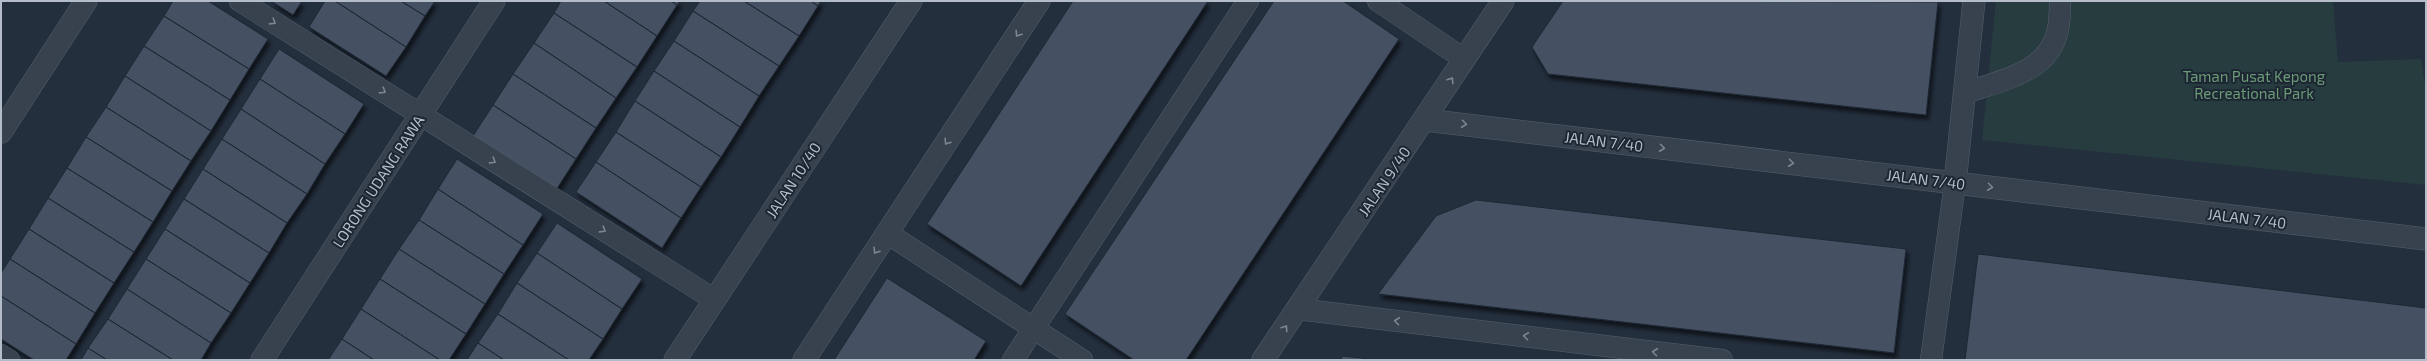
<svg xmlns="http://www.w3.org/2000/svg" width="2427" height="361" viewBox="0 0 2427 361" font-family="'Exo 2',sans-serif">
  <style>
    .green { fill: #263c3f }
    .building { fill: #455162; stroke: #1f2835; filter: url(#shadow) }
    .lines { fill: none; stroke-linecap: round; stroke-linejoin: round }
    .lane-casing { stroke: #565f6c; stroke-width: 22 }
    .street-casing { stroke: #565f6c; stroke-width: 23 }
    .lane { stroke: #38414e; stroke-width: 21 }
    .street { stroke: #38414e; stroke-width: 22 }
    .oneway { stroke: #7c8592 }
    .labels { text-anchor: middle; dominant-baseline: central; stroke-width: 4; stroke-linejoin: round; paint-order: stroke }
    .park-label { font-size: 15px; fill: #6b9a76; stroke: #1d2633 }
    .street-label { font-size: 15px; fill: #b4bcc9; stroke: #1d2633 }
  </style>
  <defs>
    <filter id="shadow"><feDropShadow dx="2.5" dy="4.5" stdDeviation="2" flood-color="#0009"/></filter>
  </defs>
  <rect width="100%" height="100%" fill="#242f3e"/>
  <path class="green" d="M1996,1H2333L2338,62L2421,59L2426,91V185L1982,140Z"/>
  <path class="building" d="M173,1H208L268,39L249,69L164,16Z
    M271,1H302L293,15Z
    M325,1H335L406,47L386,76L309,27Z
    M335,1H401L425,16L406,47Z
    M401,1H435L425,16Z
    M561,1H604L657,36L637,67L554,13Z
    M604,1H671L677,5L657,36Z
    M671,1H680L677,5Z
    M700,1H744L799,36L779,66L693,11Z
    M744,1H811L818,6L799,36Z
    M811,1H821L818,6Z
    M1073,1H1208L1021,286L927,224Z
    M1274,1H1343L1399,39L1186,360H1134L1065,314Z
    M1563,1L1938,2L1926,115L1548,74L1532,47Z
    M693,11L779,66L759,96L674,41Z
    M554,13L637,67L616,98L534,43Z
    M164,16L249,69L230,100L144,46Z
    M674,41L759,96L740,127L654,71Z
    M534,43L616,98L596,128L513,74Z
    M144,46L230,100L211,131L125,76Z
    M279,49L364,104L345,134L260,79Z
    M654,71L740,127L721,157L635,101Z
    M513,74L596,128L576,159L493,105Z
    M125,76L211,131L191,161L106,107Z
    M260,79L345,134L325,164L241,109Z
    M635,101L721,157L701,187L616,132Z
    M493,105L576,159L556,190L473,136Z
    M106,107L191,161L172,191L86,137Z
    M241,109L325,164L307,194L222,139Z
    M616,132L701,187L681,218L596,162Z
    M86,137L172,191L153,222L67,168Z
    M222,139L307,194L287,223L203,169Z
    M457,159L543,214L523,245L438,189Z
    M596,162L681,218L662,248L576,192Z
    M67,168L153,222L134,252L48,198Z
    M203,169L287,223L269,253L184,199Z
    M438,189L523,245L504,274L419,220Z
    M48,198L134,252L114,283L29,229Z
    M184,199L269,253L250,283L165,229Z
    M1476,200L1906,249L1894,353L1378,294L1436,216Z
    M419,220L504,274L485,304L399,249Z
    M557,223L642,279L622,309L537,253Z
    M29,229L114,283L95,313L10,259Z
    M165,229L250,283L231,313L146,259Z
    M399,249L485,304L466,334L380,279Z
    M537,253L622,309L603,339L517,283Z
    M1978,254L2426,308V360H1965Z
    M10,259L95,313L76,344L1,296V273Z
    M146,259L231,313L211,343L127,289Z
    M887,278L986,341L974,360H834Z
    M380,279L466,334L449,360H440L361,309Z
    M517,283L603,339L589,360H569L498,314Z
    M127,289L211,343L201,360H173L108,319Z
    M1,296L76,344L66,360H34L1,339Z
    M361,309L440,360H374L342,339Z
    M498,314L569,360H504L478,343Z
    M108,319L173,360H107L88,348Z
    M342,339L374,360H328Z
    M478,343L504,360H467Z
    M88,348L107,360H81Z
    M1343,356L1378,360H1340Z"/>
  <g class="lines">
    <g class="lane-casing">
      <path id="lane" d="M240,1L715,300
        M1378,1L1464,59
        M1965,93C2001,80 2050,73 2058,29C2060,20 2060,10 2060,1
        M887,233L1082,360
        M1297,309L1722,360
        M1,355L9,360
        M1013,360L1248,1
        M1931,360L1955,183"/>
    </g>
    <g class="street-casing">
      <path id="street" d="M1425,120L2426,239
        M1,132L86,1
        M1955,183L1974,1
        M262,360L494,1
        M675,360L911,1
        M804,360L1039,1
        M1263,360L1503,1"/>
    </g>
    <use href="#lane" class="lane"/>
    <use href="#street" class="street"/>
  </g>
  <defs><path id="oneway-chevron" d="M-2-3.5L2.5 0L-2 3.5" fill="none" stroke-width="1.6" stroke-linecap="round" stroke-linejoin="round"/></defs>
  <g class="oneway">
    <use href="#oneway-chevron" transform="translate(273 22) rotate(32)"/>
    <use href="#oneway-chevron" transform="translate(1018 34) rotate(123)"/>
    <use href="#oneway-chevron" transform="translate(1451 80) rotate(-57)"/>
    <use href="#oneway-chevron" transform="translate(383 91) rotate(32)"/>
    <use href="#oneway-chevron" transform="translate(1464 124) rotate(7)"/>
    <use href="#oneway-chevron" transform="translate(947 142) rotate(123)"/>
    <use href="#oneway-chevron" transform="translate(1662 148) rotate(7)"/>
    <use href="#oneway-chevron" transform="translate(493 161) rotate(32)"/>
    <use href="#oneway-chevron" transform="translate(1791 163) rotate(7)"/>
    <use href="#oneway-chevron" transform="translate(1990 187) rotate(7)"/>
    <use href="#oneway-chevron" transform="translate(603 230) rotate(32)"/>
    <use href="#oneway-chevron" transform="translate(876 251) rotate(123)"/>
    <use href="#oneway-chevron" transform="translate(1397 321) rotate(-173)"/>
    <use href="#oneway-chevron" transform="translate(1285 328) rotate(-56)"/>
    <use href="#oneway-chevron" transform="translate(1526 336) rotate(-173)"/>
    <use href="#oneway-chevron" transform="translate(1655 352) rotate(-173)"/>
  </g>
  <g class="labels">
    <g class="park-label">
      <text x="2254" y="76">Taman Pusat Kepong<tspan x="2254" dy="17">Recreational Park</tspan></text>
    </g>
    <g class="street-label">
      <text transform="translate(1604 141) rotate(7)">JALAN 7/40</text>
      <text transform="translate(1926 179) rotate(7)">JALAN 7/40</text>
      <text transform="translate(793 180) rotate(-57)">JALAN 10/40</text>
      <text transform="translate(378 181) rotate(-57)">LORONG UDANG RAWA</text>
      <text transform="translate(1384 181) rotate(-56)">JALAN 9/40</text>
      <text transform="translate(2247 218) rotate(7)">JALAN 7/40</text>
    </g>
  </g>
  <rect width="2427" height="361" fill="none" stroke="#b4bcc9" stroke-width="4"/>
</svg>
